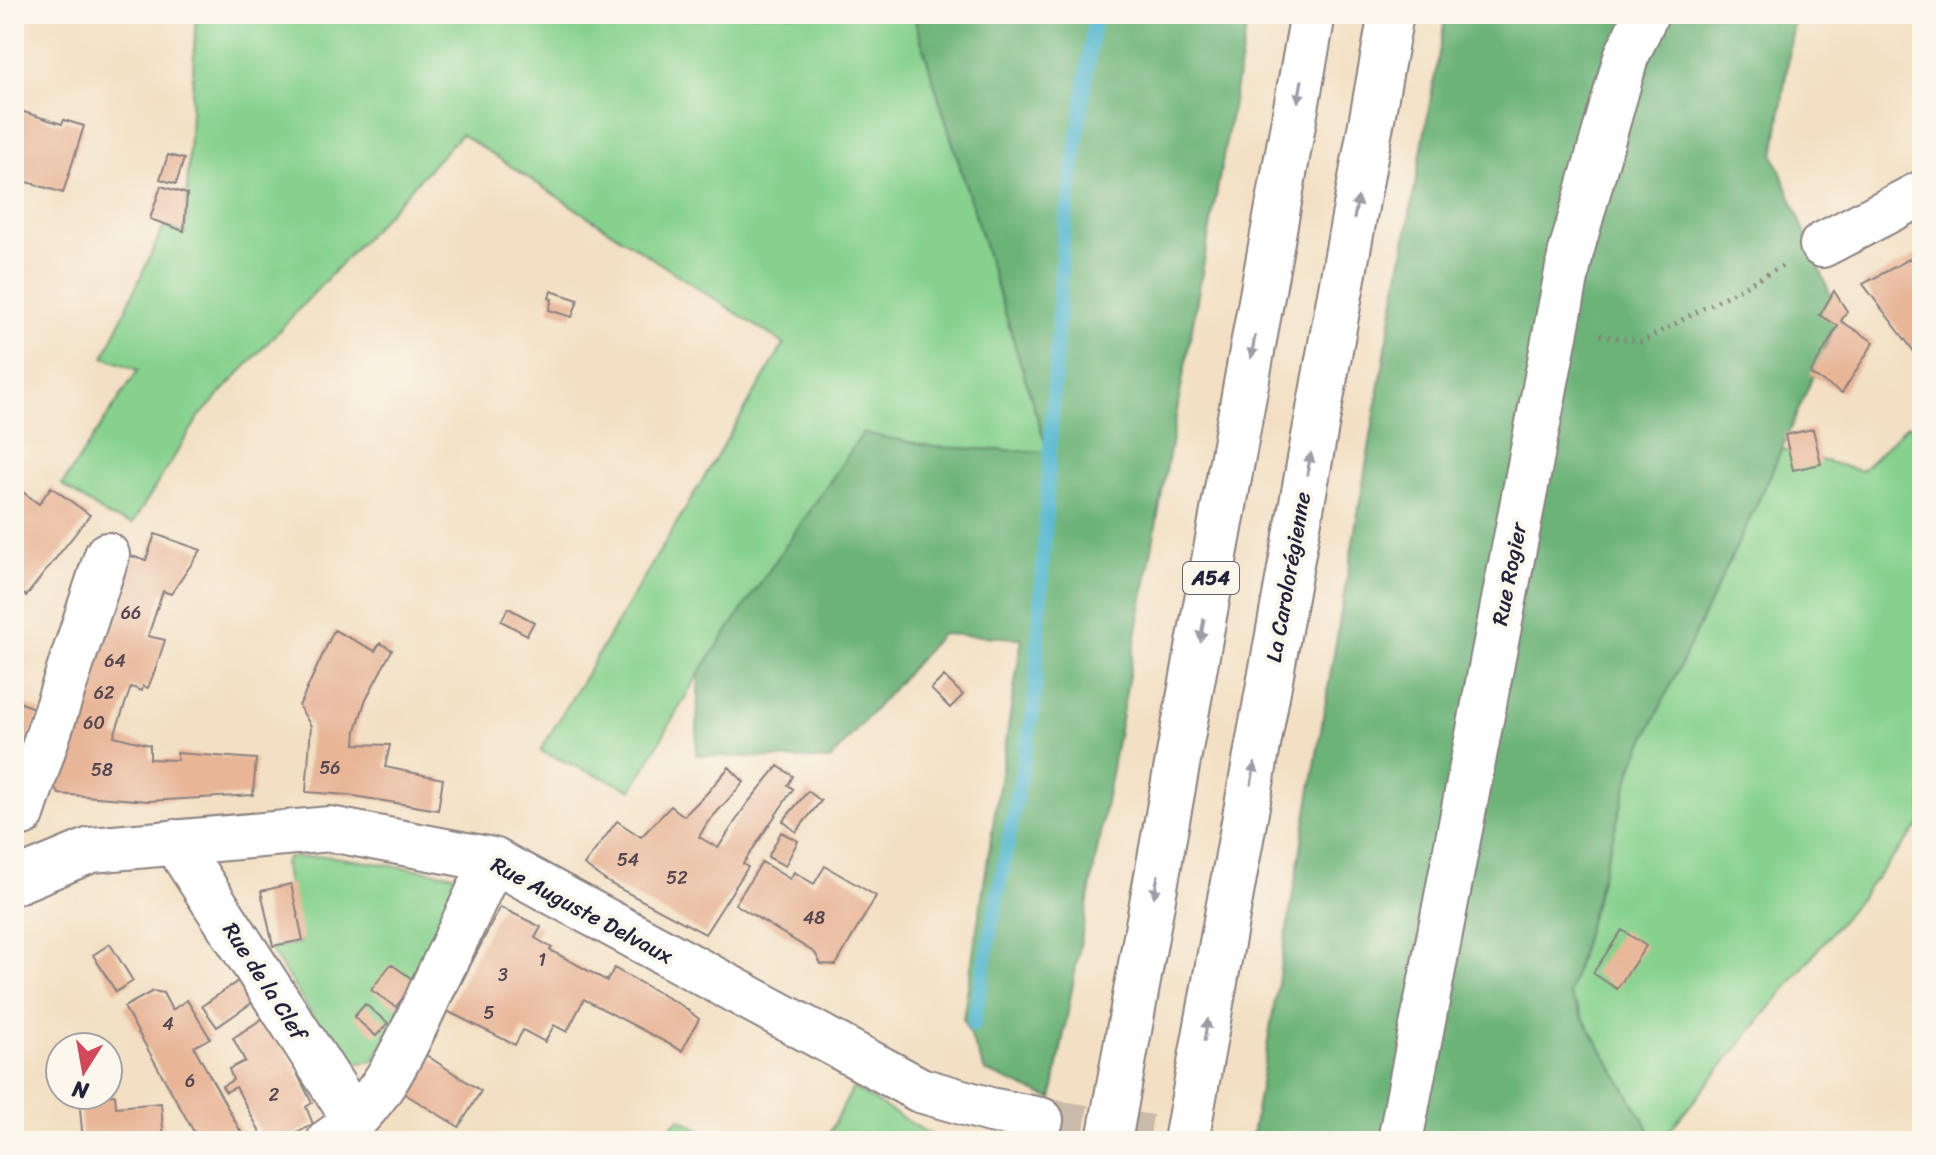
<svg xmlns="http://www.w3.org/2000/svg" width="1936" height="1155" viewBox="0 0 1936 1155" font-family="Sriracha,sans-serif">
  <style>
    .green { fill: #86d18d; stroke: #547a64; stroke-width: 2 }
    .forest { fill: #6cb378; stroke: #476a5a; stroke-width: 2 }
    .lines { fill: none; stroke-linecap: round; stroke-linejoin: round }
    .stream { stroke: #50b6cf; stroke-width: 14 }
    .building { fill: #e8b597 }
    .minor-tunnel { stroke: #c9baa9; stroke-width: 44; stroke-dasharray: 44 22; stroke-linecap: butt }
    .minor-casing { stroke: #8a8180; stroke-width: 48 }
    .motorway-casing { stroke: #8a8180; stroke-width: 48 }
    .path { stroke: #8a8180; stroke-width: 5; stroke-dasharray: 2 6; stroke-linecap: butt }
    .minor { stroke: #fff; stroke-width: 44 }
    .motorway { stroke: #fff; stroke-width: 44 }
    .oneway { fill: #9c9ca7 }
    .labels { text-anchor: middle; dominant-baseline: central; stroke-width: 8; stroke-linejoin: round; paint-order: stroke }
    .number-label { font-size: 18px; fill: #544752 }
    .shield { fill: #fbf7ec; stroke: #636270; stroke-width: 2 }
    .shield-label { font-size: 20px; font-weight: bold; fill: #22223b }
    .street-label { font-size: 22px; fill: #22223b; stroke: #fbf7ec }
  </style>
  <rect width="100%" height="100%" fill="#fbf7ec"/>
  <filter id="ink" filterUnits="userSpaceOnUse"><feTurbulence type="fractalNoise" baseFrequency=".0125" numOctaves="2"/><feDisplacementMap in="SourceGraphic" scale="16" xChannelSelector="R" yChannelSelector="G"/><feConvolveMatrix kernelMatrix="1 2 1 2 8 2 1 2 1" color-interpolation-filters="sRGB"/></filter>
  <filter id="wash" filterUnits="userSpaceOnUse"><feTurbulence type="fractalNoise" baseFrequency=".006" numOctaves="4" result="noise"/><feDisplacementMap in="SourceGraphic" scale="32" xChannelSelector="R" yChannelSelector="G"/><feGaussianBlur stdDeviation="1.8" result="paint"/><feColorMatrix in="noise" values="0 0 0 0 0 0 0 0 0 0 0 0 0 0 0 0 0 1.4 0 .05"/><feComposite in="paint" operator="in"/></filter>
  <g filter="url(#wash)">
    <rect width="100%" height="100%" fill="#f3e0c4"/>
    <path class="green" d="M196,14H913L1048,453L934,447L863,433L699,673L632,790L540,751L784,344L461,134L199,417L132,524L108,516L62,485L138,370L104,357L164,226L185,233Z
      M1908,425L1922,430V822L1661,1141H1656L1569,994L1633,764L1781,449L1861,471Z
      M327,856L457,875L465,885L374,1061L359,1063L345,1058L318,1024L270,949L300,943L284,864L287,858Z
      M853,1088L939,1140V1141H825Z
      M680,1118L718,1141H655Z"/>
    <path class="forest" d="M913,14H1249L1052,1099L985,1071L963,1019L1022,638L941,634L830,760L696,755L699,673L863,433L934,447L1048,452Z
      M1446,14H1795L1774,156L1839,316L1766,485L1633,764L1569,994L1656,1141H1251L1389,331Z"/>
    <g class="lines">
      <path class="stream" d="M973,1025L1034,706L1063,242L1095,14"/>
    </g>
    <g id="blocks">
      <path class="building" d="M14,109L62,124L64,120L84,126L63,193L14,178Z
        M168,155L184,159L176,184L160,179Z
        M161,186L187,194L184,231L150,219Z
        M1922,252V362L1863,284Z
        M551,291L578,300L572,317L549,310L552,299L549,298Z
        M1834,291L1847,311L1841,321L1874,342L1842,393L1810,374L1838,326L1820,315Z
        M1813,429L1821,464L1793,470L1785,435Z
        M16,487L39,504L51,487L90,515L26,596L14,587V490Z
        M155,534L201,550L171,594L163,591L148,636L165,640L157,665L148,688L143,686L142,691L131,687L114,736L150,745V759L177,760V753L256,759L253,795L148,801L59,794L51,781L127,555L146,560Z
        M508,608L534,622L527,635L501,621Z
        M334,630L375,651L380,643L392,650L366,699L356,730L355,744L390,745L385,767L443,779L438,810L348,795L306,792L311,726L299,706Z
        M944,676L963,695L950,708L931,689Z
        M19,702L41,711L14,770V715Z
        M778,766L793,776L788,785L793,789L743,864L748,867L705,934L609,883L584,865L617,821L641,837L671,806L684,816L707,793L729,767L744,782L707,823L699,837L718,848L746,805Z
        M808,791L821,801L796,832L783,821Z
        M781,832L798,841L785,866L768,857Z
        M762,862L790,879L794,872L814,884L825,866L876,896L836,965L821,964L815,953L735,904Z
        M291,884L303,940L273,946L261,891Z
        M500,907L541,927L535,938L552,948L550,950L607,981L614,968L684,1007L699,1019L682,1051L584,999L567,1032L554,1025L545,1042L523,1030L515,1045L447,1011Z
        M1622,930L1646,946L1617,989L1593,973Z
        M110,944L133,981L116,992L93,955Z
        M391,964L415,981L396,1007L371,990Z
        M241,979L256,1000L217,1027L202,1006Z
        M153,991L163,993L172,1010L187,1000L210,1038L194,1047L246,1141H199L124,1007Z
        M365,1004L388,1023L376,1036L354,1017Z
        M268,1015L312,1103L306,1107L313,1124L282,1141H265L236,1087L226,1092L222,1086L233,1080L229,1069L245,1061L233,1038Z
        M423,1053L481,1091L459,1127L400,1091Z
        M115,1095L116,1107L161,1103L164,1141H83L79,1098Z"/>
    </g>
  </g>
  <g filter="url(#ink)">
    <use href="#blocks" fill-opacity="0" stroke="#8a8180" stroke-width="2"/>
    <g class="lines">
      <path class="minor-tunnel" d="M1041,1120L1177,1141"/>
      <g class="minor-casing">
        <path id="minor" d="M1822,245L1922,193
          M22,814L107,555
          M175,842L355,1120
          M14,882L91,850L330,829L493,860L920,1090L990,1110L1041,1120
          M329,1141C383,1104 408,1041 435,983C455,942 474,901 493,860
          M1400,1141L1571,252L1626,57L1646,14"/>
      </g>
      <g class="motorway-casing">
        <path id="motorway" d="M1109,1141L1313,14
          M1186,1141L1391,14"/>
      </g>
      <path class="path" d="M1600,335L1641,342L1782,266"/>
      <use href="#minor" class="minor"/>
      <use href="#motorway" class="motorway"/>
    </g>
    <defs><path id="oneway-solid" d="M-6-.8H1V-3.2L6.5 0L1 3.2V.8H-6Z" transform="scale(2)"/></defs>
    <g class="oneway">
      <use href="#oneway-solid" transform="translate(1300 91) rotate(100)"/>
      <use href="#oneway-solid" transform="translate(1356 208) rotate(-80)"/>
      <use href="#oneway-solid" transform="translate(1253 347) rotate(100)"/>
      <use href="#oneway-solid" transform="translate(1309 464) rotate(-80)"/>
      <use href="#oneway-solid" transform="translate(1202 630) rotate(100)"/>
      <use href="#oneway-solid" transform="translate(1253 774) rotate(-80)"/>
      <use href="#oneway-solid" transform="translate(1156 886) rotate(100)"/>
      <use href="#oneway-solid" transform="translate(1206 1030) rotate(-80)"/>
    </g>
  </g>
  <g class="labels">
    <g class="number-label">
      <text x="131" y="613">66</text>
      <text x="115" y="661">64</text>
      <text x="104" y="693">62</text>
      <text x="94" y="723">60</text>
      <text x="330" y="768">56</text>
      <text x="102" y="770">58</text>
      <text x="628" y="860">54</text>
      <text x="677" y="878">52</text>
      <text x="814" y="918">48</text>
      <text x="542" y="960">1</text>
      <text x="503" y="975">3</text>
      <text x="489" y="1013">5</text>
      <text x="168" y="1024">4</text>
      <text x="190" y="1081">6</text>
      <text x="274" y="1095">2</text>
    </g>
    <rect class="shield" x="1183" y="562" width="56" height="32" rx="6"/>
    <g class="shield-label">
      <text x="1211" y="578">A54</text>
    </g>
    <g class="street-label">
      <text transform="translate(1509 574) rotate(-79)">Rue Rogier</text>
      <text transform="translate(1288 577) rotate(-80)">La Carolorégienne</text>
      <text transform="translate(582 910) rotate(28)">Rue Auguste Delvaux</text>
      <text transform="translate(265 981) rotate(57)">Rue de la Clef</text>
    </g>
  </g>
  <rect width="1936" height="1155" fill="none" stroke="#fbf7ec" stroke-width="48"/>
  <g transform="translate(84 1071) rotate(191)"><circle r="38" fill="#fbf7ec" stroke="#a4a2a5" stroke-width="2"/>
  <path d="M0-6L14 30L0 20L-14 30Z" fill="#d1495b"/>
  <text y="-12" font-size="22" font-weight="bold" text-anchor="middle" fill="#22223b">N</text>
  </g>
</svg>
